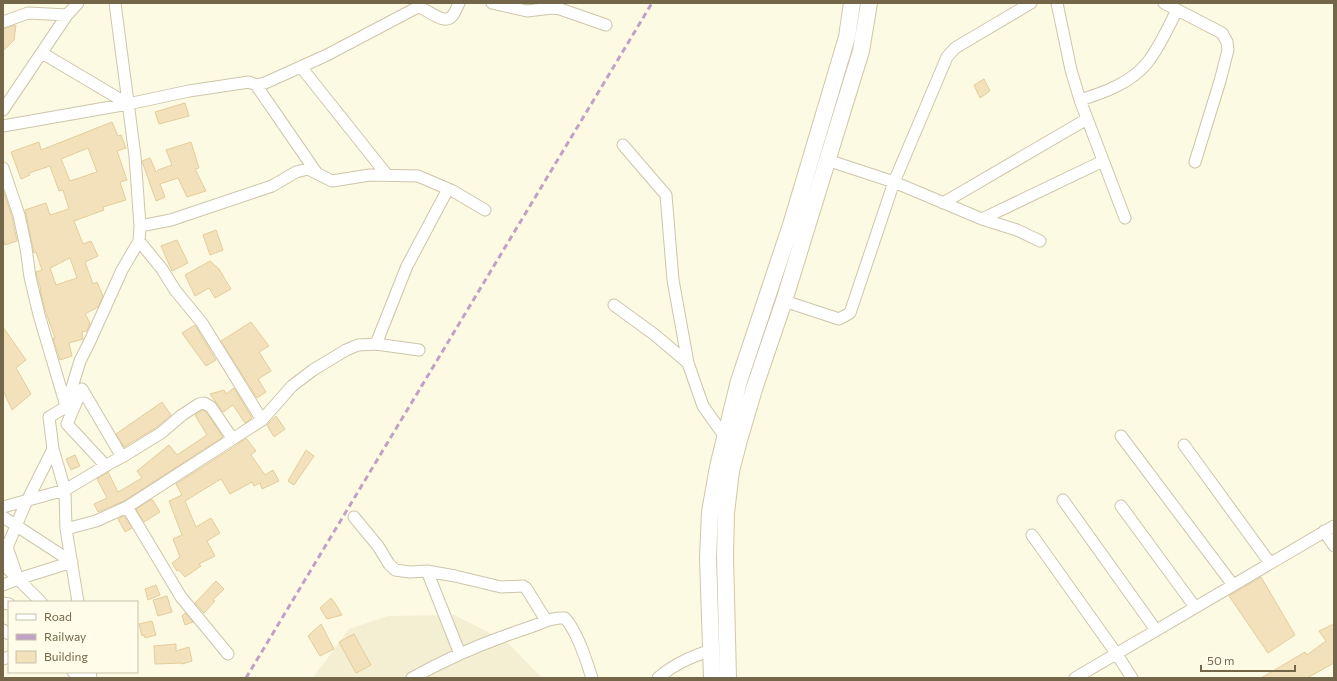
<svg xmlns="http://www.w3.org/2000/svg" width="1337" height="681" viewBox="0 0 1337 681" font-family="Commissioner,sans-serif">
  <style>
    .residential { fill: #f4eed2 }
    .building { fill: #f2e1bb; stroke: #e4cd9b; fill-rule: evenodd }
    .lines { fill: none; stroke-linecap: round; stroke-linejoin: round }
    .street-casing { stroke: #cec5aa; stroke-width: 13 }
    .secondary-casing { stroke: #d1c6a7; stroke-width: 18 }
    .street { stroke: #fff; stroke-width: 11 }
    .secondary { stroke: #fff; stroke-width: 16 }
    .rail { stroke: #c0a2c6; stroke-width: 3; stroke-dasharray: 6 4; stroke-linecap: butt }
  </style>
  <rect width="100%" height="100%" fill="#fcfae3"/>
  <path class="residential" d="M454,615L506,641L542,678H313L349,629L388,616Z"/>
  <path class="building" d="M16,25L14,40L3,51V29Z
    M984,79L990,91L980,98L974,85Z
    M185,103L189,116L159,124L155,112Z
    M112,122L118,136L121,135L126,148L117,151L127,180L120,182L126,200L103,207L104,210L74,221L83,244L91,241L98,256L85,262L93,284L97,282L103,296L98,307L85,314L90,323L87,331L82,332L83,339L69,343L72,356L60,360L53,338H55L46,313L40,290H41L37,276L36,272L42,270L36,252L34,253L25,210L46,203L50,215L69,209L63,190L59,191L50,166L29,173L30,175L21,179L11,152L39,142L41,150ZM88,148L97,172L70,181L61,159ZM70,258L77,278L56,285L50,268Z
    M191,142L199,168L195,169L206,191L187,197L178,178L160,184L165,197L156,201L142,161L150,158L156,172L158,171V170L172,165L166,150Z
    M3,190L12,217L17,241L5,245L3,239Z
    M216,230L223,250L210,255L203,235Z
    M177,240L188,263L172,271L161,246Z
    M210,261L219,269L231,289L215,298L209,288L195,296L185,275Z
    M251,322L269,346L259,352L271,371L258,379L266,392L257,398L221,341Z
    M195,325L216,360L206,366L182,333Z
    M3,327L26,360L16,368L31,394L12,410L3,390Z
    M234,388L252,418L245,423L233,405L223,412L210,394L224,390L226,394Z
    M162,402L171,415L157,427L124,447L116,434Z
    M203,410L206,412L223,437L124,501L98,512L94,504L107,498L97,479L108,472L118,492L142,478L137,471L169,445L177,455L207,435L195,415Z
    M276,416L285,429L274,437L267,425Z
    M246,438L256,451L251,455L265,475L273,470L279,481L262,489L260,483L254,486L252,482L230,494L221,479L185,501L196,527L211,518L220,533L207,541L215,556L199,564L201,566L185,577L179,570L177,571L172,563L180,557L173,539L182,535L169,501L182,495L176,484L234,447Z
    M306,450L314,456L294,485L288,481Z
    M75,455L80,466L71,470L66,459Z
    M152,499L160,512L144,522L136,509Z
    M124,516L132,528L125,532L118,519Z
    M1261,577L1295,635L1268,653L1229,596Z
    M216,581L224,589L213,600L215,601L204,613L195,603Z
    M156,585L160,595L148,600L145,589Z
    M167,596L172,612L158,616L153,600Z
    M331,598L335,603L342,615L327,619L320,608Z
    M185,613L193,622L185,625L182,616Z
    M152,621L156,635L145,638L144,635L142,636L139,624Z
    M321,624L334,649L320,656L308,636Z
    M1334,624V663L1307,678H1261L1305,652L1307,655L1326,641L1319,631Z
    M354,634L371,665L356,673L339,642Z
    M176,644V651L189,647L192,661L182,664V663L155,664L154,646Z"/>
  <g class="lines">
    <g class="street-casing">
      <path id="street" d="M492,3L527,11L552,8L560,9L606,25
        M1057,3L1071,70L1080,100L1125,218
        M1164,3L1222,33L1227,42L1228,50L1220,81L1195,162
        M3,22L28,13L67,15
        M42,53L128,104
        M301,67L387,175
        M256,85L316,172
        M1080,100C1103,93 1131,83 1147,63C1159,48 1168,28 1177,10
        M3,110L67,15L78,3
        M3,126L128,104L189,91L249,82L256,85L265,83L327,55L418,7C428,9 445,27 453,15C456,11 457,7 459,3
        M623,145L666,195L673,280L688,363
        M827,160L894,182L982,219L1017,230L1040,241
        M3,168L19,215L26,248L30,277L39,315L66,406
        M943,203L1087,119
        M982,219L1103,161
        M140,226L171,220L272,186L296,172L308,169L332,181L370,175L418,176L453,191L485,210
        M139,241L162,269L175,290L202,323L262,420
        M784,301L839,319L850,313L894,182L947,57L955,48L1031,3
        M614,305L655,335L688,363L703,406L725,437
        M376,344L407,266L448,189
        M82,389L67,424L106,466
        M82,389L122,457
        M1121,436L1233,585
        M1184,445L1270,563
        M1063,500L1156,630
        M1121,506L1195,607
        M3,507L65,490L112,462L122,457L161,433L182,415L199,404L204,403L211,407L232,438
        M127,507L181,597L228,654
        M3,517L72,562
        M354,517L378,546L389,564L395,570L410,572L427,571L455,576L501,587L523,586L526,588L544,617L548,620L559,618H565C578,633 586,660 592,678
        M66,529L96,521L127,507L262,420L292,386L313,370L346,350L358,345L376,344L419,350
        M1324,531L1334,546
        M1032,535L1116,653L1132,678
        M6,544L18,579L72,562
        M3,557L24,507L53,449
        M3,564L41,602
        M427,571L460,654
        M3,585L18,579
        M78,602L66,529L65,490L53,449L49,417L66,407L80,361L90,341L122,270L139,241L140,226L135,156L115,3
        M3,603L9,604
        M3,630L9,634
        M3,659L9,657
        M73,672L82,678
        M90,672L91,678
        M412,678C441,662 471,648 502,637C517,631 533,627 548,620
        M658,678C674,664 691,657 711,650
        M1075,678L1334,526"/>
    </g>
    <g class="secondary-casing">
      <path id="secondary" d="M712,678L708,558L710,512L718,467L739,381L791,225L847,37L852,3
        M728,678L725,556L726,513L731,471L739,440L755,386L784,301L861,51L869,3"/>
    </g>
    <use href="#street" class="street"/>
    <use href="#secondary" class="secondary"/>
    <path class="rail" d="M246,678L652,3"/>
  </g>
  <rect width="1337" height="681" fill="none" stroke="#746649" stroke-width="8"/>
  <rect x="8" y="601" width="130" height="72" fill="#fffdea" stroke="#c7c1aa"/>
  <rect x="16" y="614" width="20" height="6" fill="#ffffff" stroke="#c7c1aa"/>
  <text x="44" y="621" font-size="12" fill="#746649">Road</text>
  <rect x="16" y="634" width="20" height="6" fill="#c0a2c6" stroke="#c7c1aa"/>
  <text x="44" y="641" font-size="12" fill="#746649">Railway</text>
  <rect x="16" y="651" width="20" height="12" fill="#f2e1bb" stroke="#c7c1aa"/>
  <text x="44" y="661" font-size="12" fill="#746649">Building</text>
  <path d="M1201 665v6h94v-6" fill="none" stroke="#746649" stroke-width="2"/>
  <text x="1207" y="665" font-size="12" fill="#746649" stroke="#fffdea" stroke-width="3" paint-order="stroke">50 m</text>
</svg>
